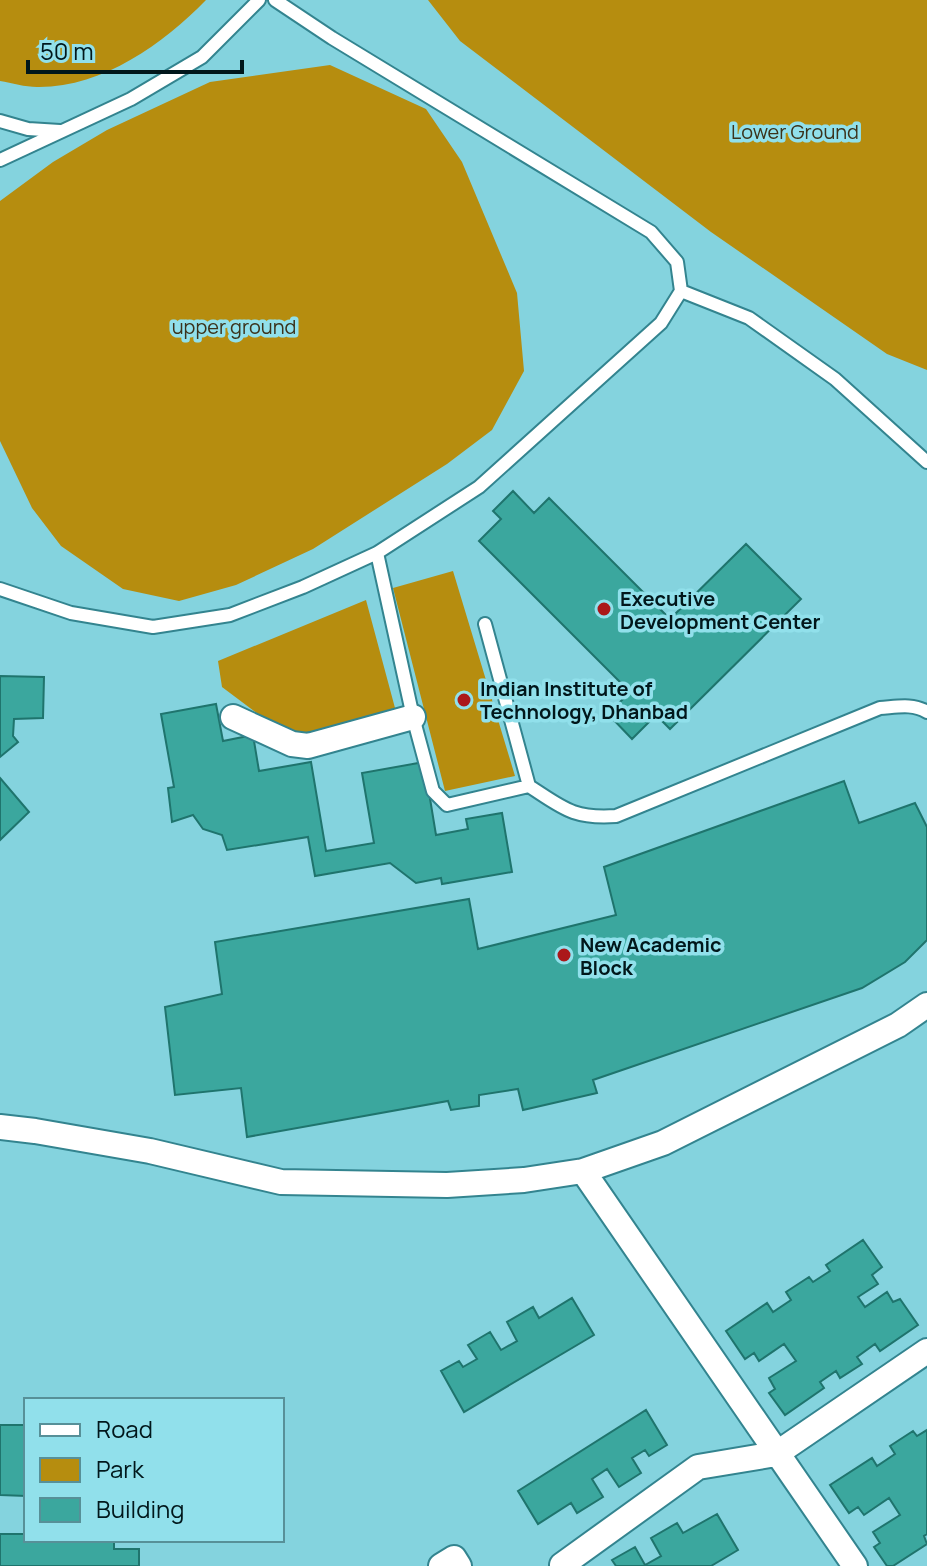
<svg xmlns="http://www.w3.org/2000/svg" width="927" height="1566" viewBox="0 0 927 1566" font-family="Manrope,sans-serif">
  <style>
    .green { fill: #b68d0f }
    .building { fill: #3ba79e; stroke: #1f746d; stroke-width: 2 }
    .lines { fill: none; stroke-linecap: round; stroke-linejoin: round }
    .service-casing { stroke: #33848f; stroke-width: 16 }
    .minor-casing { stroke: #33848f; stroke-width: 28 }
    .service { stroke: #fff; stroke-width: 12 }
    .minor { stroke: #fff; stroke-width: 24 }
    .poi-dot { fill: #ab181a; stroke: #91e0eb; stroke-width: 3 }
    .labels { text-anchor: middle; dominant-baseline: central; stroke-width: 7; stroke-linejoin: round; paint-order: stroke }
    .park-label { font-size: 20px; fill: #3b321b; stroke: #91e0eb }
    .poi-label { font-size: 20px; font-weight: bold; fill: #01171b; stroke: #91e0eb; text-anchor: start }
  </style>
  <rect width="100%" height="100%" fill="#84d3de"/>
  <path class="green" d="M0,0H206C163,44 102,88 37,87C25,87 12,83 0,81Z
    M428,0H927V370L887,354L711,232L460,41Z
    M330,65L426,109L462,162L517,293L524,371L492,430L447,464L313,549L236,585L179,601L123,589L61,546L32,508L0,441V201L53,162L107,130L210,82Z
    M453,571L515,776L445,791L393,588Z
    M366,600L395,708L291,739L222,687L218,661Z"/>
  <path class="building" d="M513,491L534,513L549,498L670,619L746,544L801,599L670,729L656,715L632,739L608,714L630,692L479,541L501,519L493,511Z
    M0,676L44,677L43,718L14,719L13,736L18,742L0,757Z
    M216,704L223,741L253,735L259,771L311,762L326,851L374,843L362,773L424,762L436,835L468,829L466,819L502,813L512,872L442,884L441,878L416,883L390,863L315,876L308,837L227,850L222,835L203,829L193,815L172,822L168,788L174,787L161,714Z
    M0,778L29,812L0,840Z
    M844,781L859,823L915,803L927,827V940L905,962L862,988L593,1080L597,1093L523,1110L518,1089L479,1095V1106L451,1110L448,1101L247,1137L241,1088L175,1095L165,1007L222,994L215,942L469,899L478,949L616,915L604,867Z
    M863,1240L882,1267L872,1275L878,1284L858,1297L865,1307L887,1292L893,1302L900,1299L918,1325L880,1351L875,1344L857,1357L862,1364L840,1378L836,1371L820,1382L824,1388L785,1415L769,1393L775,1389L769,1378L796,1361L784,1344L759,1361L754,1353L745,1359L726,1331L767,1303L773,1312L791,1300L786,1292L809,1277L813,1282L830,1271L826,1265Z
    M572,1298L594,1335L464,1412L441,1371L459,1361L463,1367L477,1359L468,1345L490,1332L501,1350L517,1341L507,1322L533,1307L539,1318Z
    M646,1410L667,1445L649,1456L645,1450L632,1458L641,1473L619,1487L607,1469L592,1479L603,1497L577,1513L571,1503L538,1524L518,1491Z
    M0,1425H26V1496L0,1495Z
    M927,1430V1534L924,1536L927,1544L893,1566H887L874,1547L880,1543L873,1532L900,1515L889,1498L864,1515L858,1507L849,1513L830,1485L872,1458L877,1466L895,1454L890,1446L913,1431L917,1436Z
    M717,1514L738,1550L711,1566H616L612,1560L635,1547L645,1565L661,1556L651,1538L677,1523L683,1533Z
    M0,1534H26V1540H114V1549H139V1566H0Z"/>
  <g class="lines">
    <g class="service-casing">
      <path id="service" d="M0,121L28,129L60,131
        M0,160L131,99L202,57L259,0
        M681,291L749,318L835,379L927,462
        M377,553L413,717L433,791L447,805L529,786L485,624
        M0,589L71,613L153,627L230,615L303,587L377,553L479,487L661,323L681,291L677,262L651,232L332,38L275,0
        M529,786C563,808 573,819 616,816L880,708C896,707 913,703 927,712"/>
    </g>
    <g class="minor-casing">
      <path id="minor" d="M233,717L292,744L308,746L413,717
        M0,1127L35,1131L150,1151L281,1182L447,1185L524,1180L583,1171L663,1143L898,1025L927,1005
        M583,1171L855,1566
        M562,1565L698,1467L776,1454L927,1351
        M441,1566L454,1558L459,1566"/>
    </g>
    <use href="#service" class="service"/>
    <use href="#minor" class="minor"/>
  </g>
  <g class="poi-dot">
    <circle cx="604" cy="609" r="8"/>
    <circle cx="464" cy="700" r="8"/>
    <circle cx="564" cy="955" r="8"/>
  </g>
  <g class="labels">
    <g class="park-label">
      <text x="795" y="131">Lower Ground</text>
      <text x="234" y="326">upper ground</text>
    </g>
    <g class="poi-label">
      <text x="620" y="598">Executive<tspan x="620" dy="23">Development Center</tspan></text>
      <text x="480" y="688">Indian Institute of<tspan x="480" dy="23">Technology, Dhanbad</tspan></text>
      <text x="580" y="944">New Academic<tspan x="580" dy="23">Block</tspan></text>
    </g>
  </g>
  <rect x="24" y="1398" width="260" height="144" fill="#91e0eb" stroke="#579098" stroke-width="2"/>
  <rect x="40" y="1424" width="40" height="12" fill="#ffffff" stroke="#579098" stroke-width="2"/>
  <text x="96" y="1438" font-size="24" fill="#01171b">Road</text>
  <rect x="40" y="1458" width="40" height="24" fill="#b68d0f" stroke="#579098" stroke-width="2"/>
  <text x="96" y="1478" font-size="24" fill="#01171b">Park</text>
  <rect x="40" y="1498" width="40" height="24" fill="#3ba79e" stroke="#579098" stroke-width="2"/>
  <text x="96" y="1518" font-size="24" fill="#01171b">Building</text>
  <path d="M28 60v12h214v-12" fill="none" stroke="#01171b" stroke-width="4"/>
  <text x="40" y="60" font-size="24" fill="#01171b" stroke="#91e0eb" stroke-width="6" paint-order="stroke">50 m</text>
</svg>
